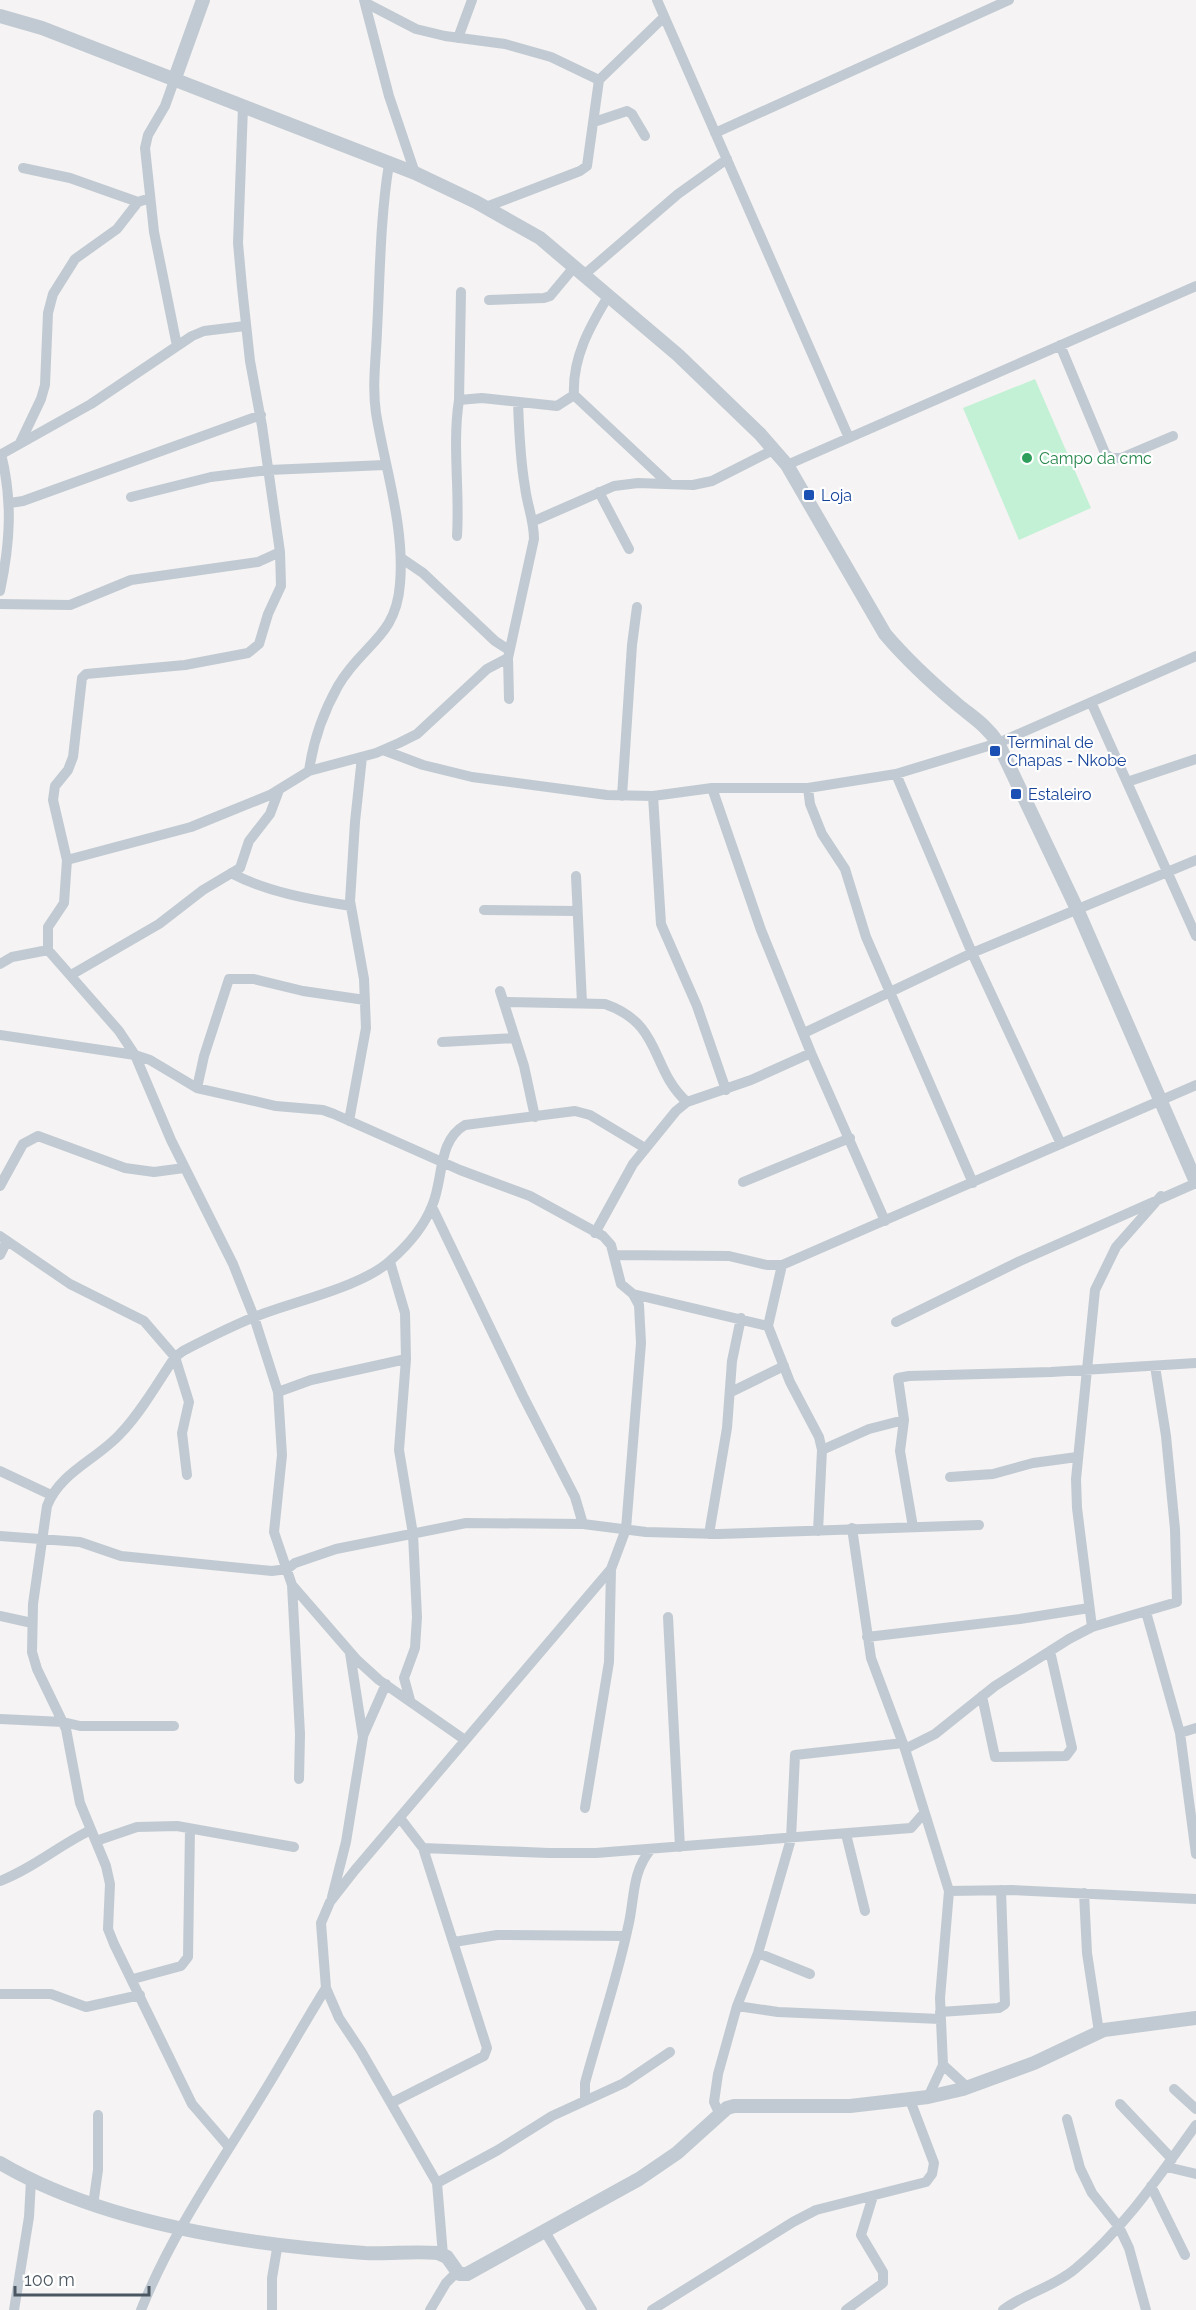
<svg xmlns="http://www.w3.org/2000/svg" width="1196" height="2310" viewBox="0 0 1196 2310" font-family="Raleway,sans-serif">
  <style>
    .green { fill: #c3f1d5 }
    .lines { fill: none; stroke-linecap: round; stroke-linejoin: round }
    .minor { stroke: #c1cad2; stroke-width: 10 }
    .tertiary { stroke: #c1cad2; stroke-width: 14 }
    .leisure-dot { fill: #2e9e5b; stroke: #fff; stroke-width: 2 }
    .transit-dot { fill: #1a4fb4; stroke: #fff; stroke-width: 2 }
    .labels { text-anchor: middle; dominant-baseline: central; stroke-width: 4.5; stroke-linejoin: round; paint-order: stroke }
    .leisure-label { font-size: 16px; fill: #27864d; stroke: #fff; text-anchor: start }
    .transit-label { font-size: 16px; fill: #164399; stroke: #fff; text-anchor: start }
  </style>
  <rect width="100%" height="100%" fill="#f5f3f3"/>
  <path class="green" d="M1035,379L1091,508L1019,540L963,408Z"/>
  <g class="lines">
    <path class="minor" d="M364,0L389,96L415,173
      M657,0L849,438
      M366,3L416,29L445,36L505,44L551,57L599,80
      M458,38L472,0
      M175,78L165,106L148,135L145,148L154,232L177,346
      M594,122L627,111L632,114L645,136
      M715,133L1009,0
      M23,168L70,178L138,202L144,200
      M486,207L580,171L587,166L599,80L664,17
      M585,274L678,194L727,159
      M609,295C590,326 572,358 574,395L669,484
      M489,300L544,298L550,296L575,266
      M1060,345L1105,453L1111,458H1121L1173,436
      M459,400L461,292
      M20,443L41,399L45,385L48,313L53,294L75,259L117,229L138,202
      M0,455L91,404L192,336L204,331L245,326
      M787,465L1196,286
      M599,492L629,549
      M131,497L211,477L269,470L385,465
      M10,503L23,501L261,415
      M534,521L614,486L638,483L693,485L712,481L773,450
      M457,536C460,490 452,445 459,400L482,398L557,406L574,395
      M401,558L423,573L495,641L509,650
      M0,591C10,544 13,501 1,454
      M0,604L70,605L131,580L258,562L280,552L262,426L250,361L242,287L238,243L243,107
      M509,699L508,658L534,539C534,520 527,505 525,487C520,459 519,430 518,402
      M1091,702L1196,936
      M383,750L423,765L472,777L607,795L653,796L712,788H808L896,774L998,743L1196,656
      M309,771C313,742 324,711 338,686C362,644 396,638 400,584C405,527 385,468 376,413C372,386 376,359 377,331C380,276 380,219 389,164
      M896,774L972,953L1061,1144
      M1127,782L1196,759
      M712,788L761,930L811,1053L885,1221
      M808,788L810,804L822,834L845,869L866,937L973,1183
      M622,796L632,645L637,607
      M653,796L661,924L697,1006L726,1090
      M67,860L53,800L55,786L68,770L73,757L82,678L86,674L185,665L248,653L259,644L268,614L281,586L280,552
      M231,873C267,892 312,900 351,906
      M576,876L582,1003
      M484,910L576,911
      M48,950V927L64,903L67,860L191,827L270,795L309,771L376,753L399,743L417,734L487,669L508,658
      M0,964L12,957L48,950L119,1031L135,1055L171,1140L233,1264L254,1317L278,1392L282,1455L274,1532L292,1585L357,1660L379,1680L465,1740
      M71,975L159,924L203,890L240,868L249,841L270,814L279,790
      M500,991L524,1066L535,1117
      M504,1002L605,1004C663,1024 650,1069 687,1102
      M804,1033L972,953L1196,860
      M0,1035L135,1055L150,1060L197,1088L276,1106L323,1110L334,1114L460,1170L530,1196L603,1236L611,1245L621,1284L633,1294L639,1305L641,1343L626,1529L611,1569L355,1870L330,1902L321,1923L326,1988L339,2018L361,2051L437,2183L443,2255
      M442,1042L515,1038
      M197,1088L204,1056L229,979H254L303,991L365,1000
      M349,1121L366,1028L364,979L350,901L355,822L362,757
      M743,1182L850,1138
      M0,1186L23,1144L38,1136L125,1168L154,1172L184,1168
      M432,1207L523,1396L575,1497L583,1524
      M595,1233L633,1164L676,1111L687,1102L751,1080L811,1053
      M0,1236L70,1284L144,1321L175,1357L189,1402L182,1433L187,1475
      M0,1255L7,1241
      M614,1255L729,1256L767,1265H782L1196,1085
      M390,1262L405,1313L406,1359L399,1450L413,1534L417,1617L415,1648L404,1678L410,1700
      M782,1265L768,1326L790,1382L819,1437L822,1450L818,1531
      M633,1294L768,1326
      M896,1322L1020,1261L1196,1183
      M278,1392L311,1380L406,1359
      M731,1392L784,1366
      M822,1450L869,1429L904,1420
      M0,1471L51,1495
      M950,1477L993,1474L1033,1463L1077,1457
      M913,1527L900,1451L904,1420L898,1378L909,1376L1051,1372L1196,1363
      M852,1528L871,1658L905,1749L949,1891L940,1998L943,2065L928,2097
      M709,1534L727,1428L732,1361L741,1318
      M0,1536L80,1542L121,1556L272,1571L287,1569L295,1563L336,1549L466,1523L583,1524L646,1532L719,1534L979,1525
      M292,1585L300,1734L299,1779
      M1146,1612L1180,1733L1196,1854
      M0,1616L32,1623
      M668,1617L680,1847
      M1092,1627L1077,1508L1076,1479L1095,1290L1116,1247L1161,1196
      M867,1637L1020,1619L1089,1608
      M982,1696L995,1757L1066,1756L1072,1748L1050,1651
      M0,1719L63,1722L80,1726H174
      M1180,1733L1196,1728
      M363,1736L386,1684
      M905,1749L935,1734L995,1686L1069,1639L1092,1627L1177,1602L1175,1529L1166,1436L1155,1366
      M585,1808L609,1662L611,1569
      M846,1834L865,1911
      M96,1841L137,1827L177,1826L294,1847
      M423,1848L549,1853H596L911,1828L924,1813
      M0,1881C34,1868 59,1845 91,1830
      M949,1891L1012,1890L1196,1899
      M1084,1893L1087,1953L1099,2032
      M332,1897L346,1842L363,1737L350,1653
      M454,1942L497,1935L626,1936
      M758,1953L810,1974
      M133,1979L181,1966L188,1957L190,1829
      M0,1994H51L86,2007L140,1995
      M737,2006L778,2012L940,2019
      M940,2012L999,2008L1005,2004L1001,1890
      M943,2065L967,2087
      M1174,2089L1196,2109
      M585,2099V2083C599,2031 617,1979 628,1927C635,1899 631,1873 651,1849
      M391,2103L484,2056L487,2048L423,1848L400,1818
      M1120,2104L1172,2159
      M720,2115L714,2102L718,2074L737,2006L758,1953L791,1839L795,1755L903,1743
      M1067,2119L1080,2168L1092,2193L1119,2227L1129,2248L1146,2310
      M229,2147L192,2104L114,1944L108,1929L110,1884L106,1866L80,1803L66,1729L37,1669L32,1652L33,1604L47,1506C60,1472 98,1459 121,1433C142,1411 158,1382 175,1357L183,1351C210,1337 237,1323 265,1313C300,1300 365,1285 391,1260C407,1246 424,1226 432,1206C444,1179 437,1141 465,1125L575,1111L590,1115L645,1148
      M1167,2167L1196,2174
      M437,2183L498,2150L552,2116L624,2083L670,2052
      M1151,2186L1185,2255
      M93,2205L98,2170V2115
      M544,2230L592,2310
      M14,2310L29,2217L31,2180
      M141,2310C173,2230 223,2160 267,2087C287,2054 306,2020 326,1988
      M272,2310V2278L278,2243
      M430,2310L446,2283L457,2272
      M652,2310L793,2222L816,2210L926,2182L932,2174L934,2163L910,2100
      M846,2310L883,2283V2272L861,2235L873,2196
      M1003,2310C1025,2293 1054,2287 1075,2269C1124,2229 1160,2175 1196,2125"/>
    <path class="tertiary" d="M0,16L42,28L415,173L476,202L540,238L678,355L760,434L787,465L885,634C907,660 932,683 958,705C974,718 987,726 998,743L1077,909L1196,1182
      M175,78L203,0
      M0,2163C102,2223 248,2245 365,2253C390,2254 414,2251 438,2253L447,2257L459,2274H467L639,2179L677,2153L727,2108L734,2106H850L928,2097L963,2089L1034,2063L1104,2030L1196,2018"/>
  </g>
  <circle class="leisure-dot" cx="1027" cy="458" r="6"/>
  <g class="transit-dot">
    <rect x="803" y="489" width="12" height="12" rx="3"/>
    <rect x="989" y="745" width="12" height="12" rx="3"/>
    <rect x="1010" y="788" width="12" height="12" rx="3"/>
  </g>
  <g class="labels">
    <g class="leisure-label">
      <text x="1039" y="458">Campo da cmc</text>
    </g>
    <g class="transit-label">
      <text x="821" y="495">Loja</text>
      <text x="1007" y="742">Terminal de<tspan x="1007" dy="18">Chapas - Nkobe</tspan></text>
      <text x="1028" y="794">Estaleiro</text>
    </g>
  </g>
  <path d="M15 2286v9h134v-9" fill="none" stroke="#4a5661" stroke-width="3"/>
  <text x="24" y="2286" font-size="18" fill="#4a5661" stroke="#ffffff" stroke-width="4.5" paint-order="stroke">100 m</text>
</svg>
